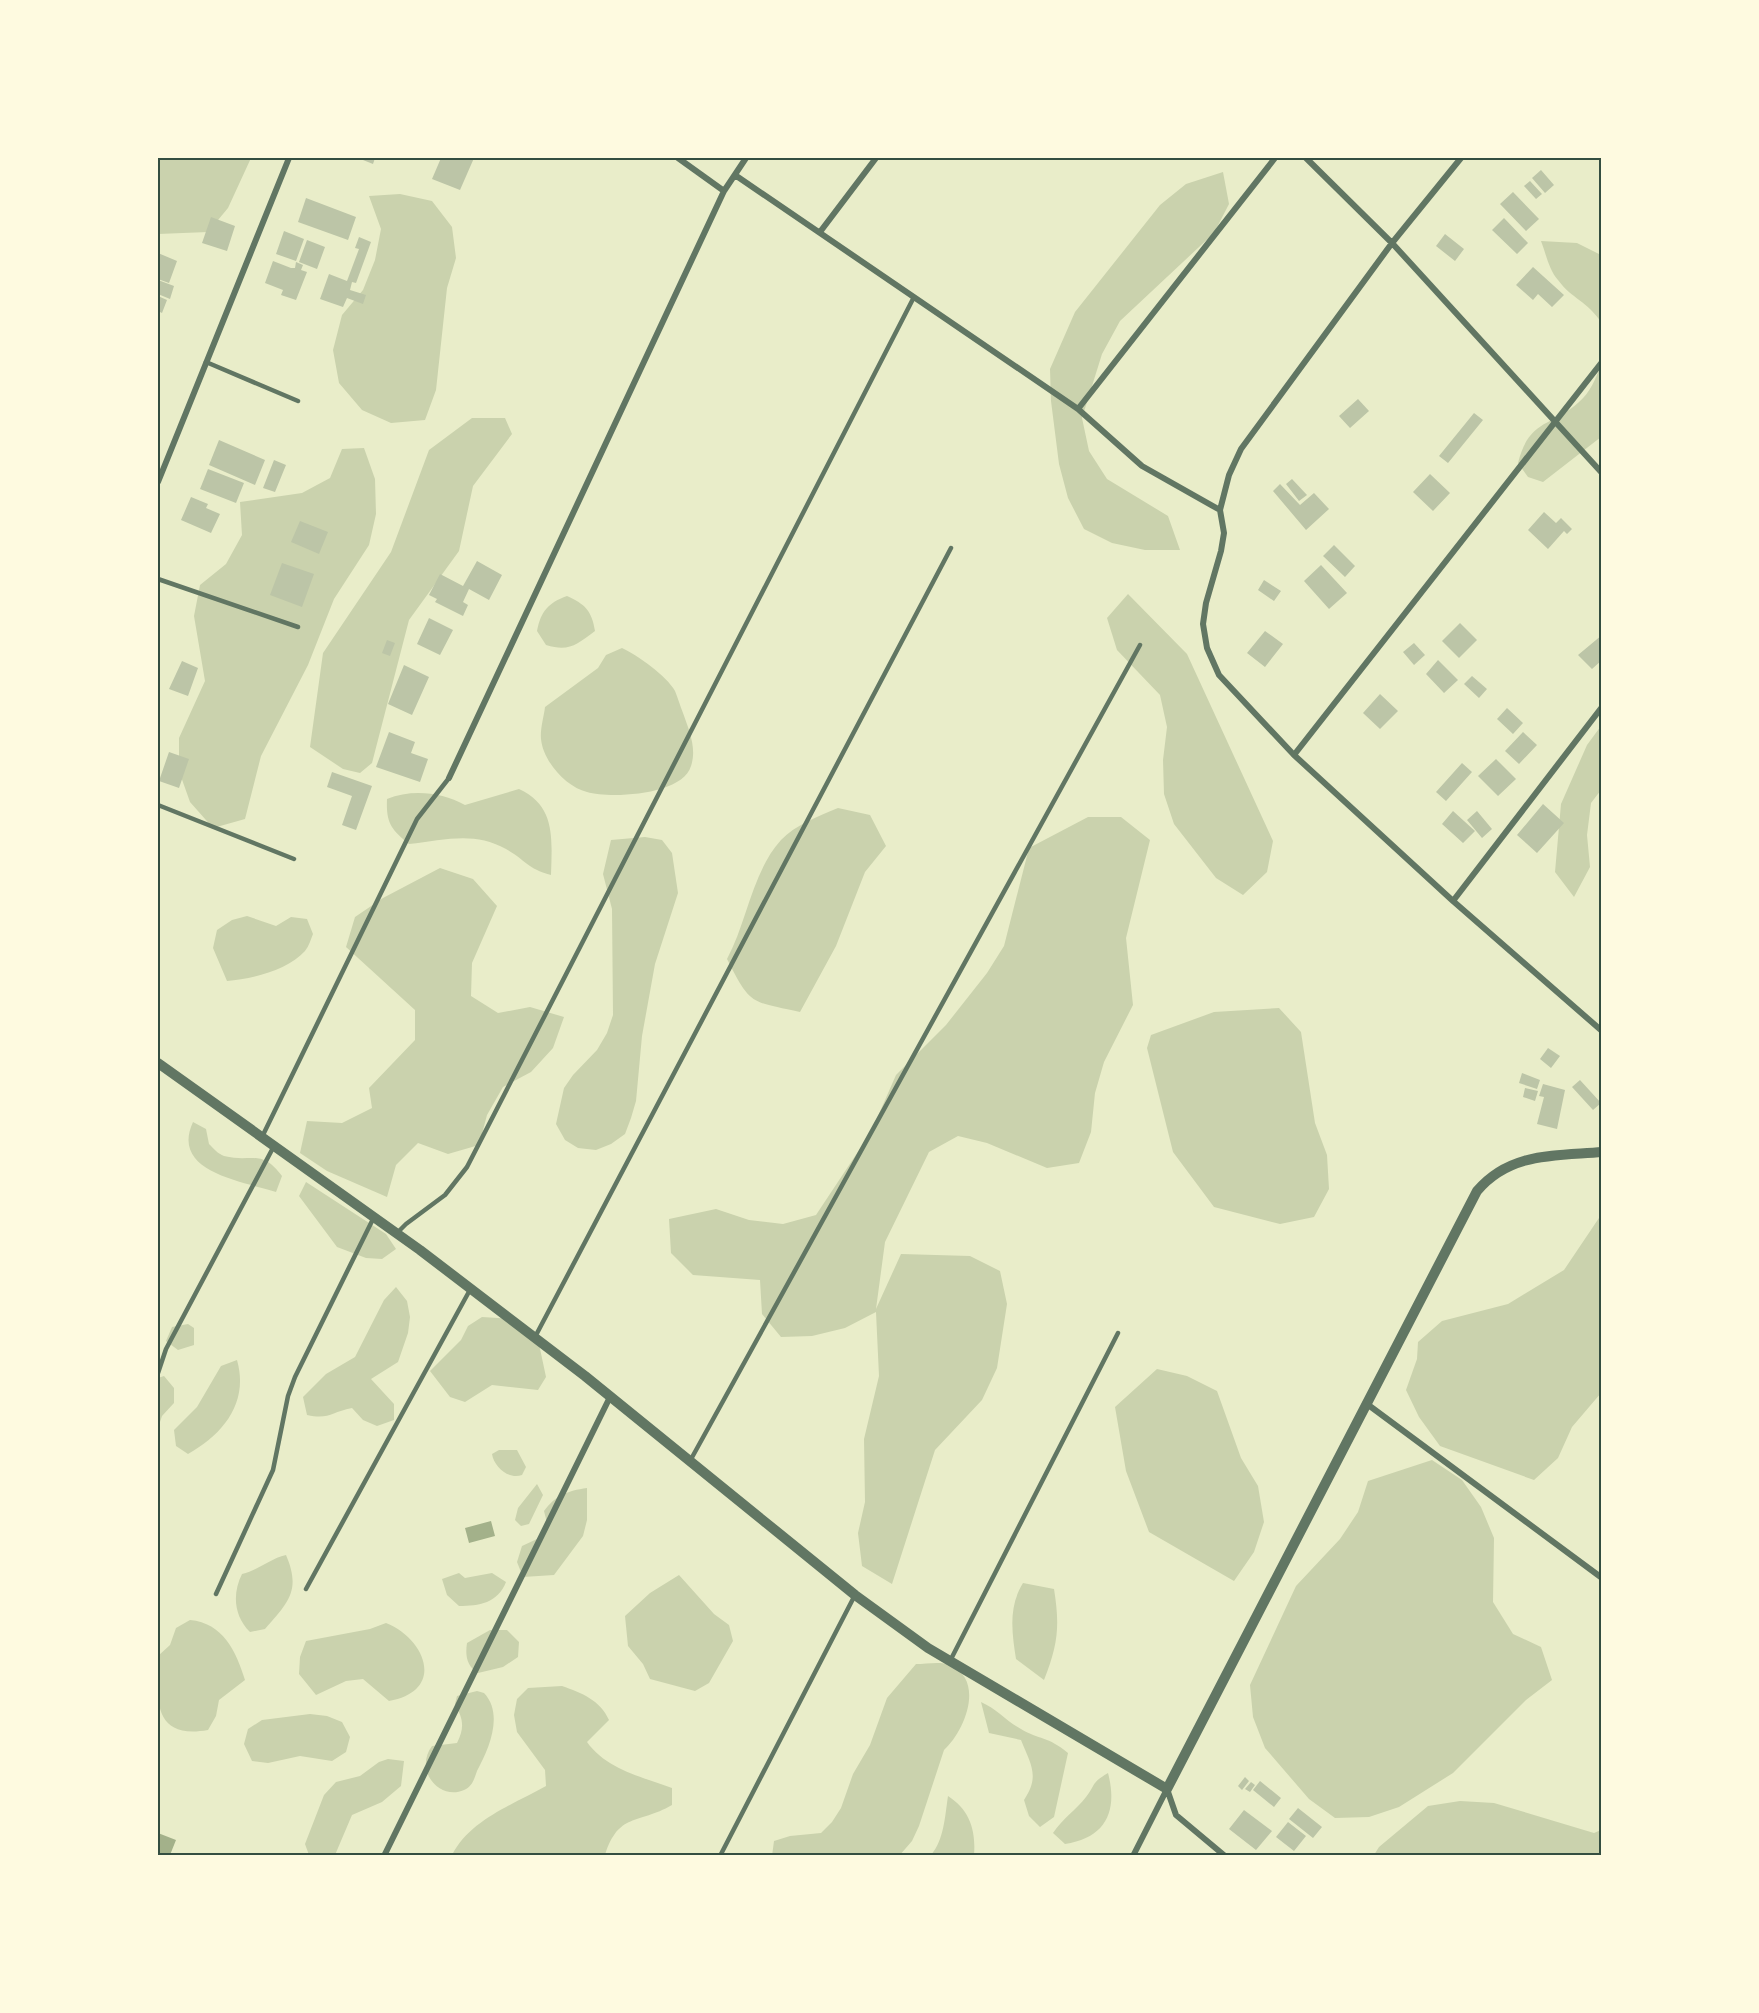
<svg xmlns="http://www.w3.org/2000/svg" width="1759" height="2013" viewBox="0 0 1759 2013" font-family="Lato,sans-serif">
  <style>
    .green { fill: #cad2ad }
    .water { fill: #a3b18a }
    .building { fill: #bcc5a7 }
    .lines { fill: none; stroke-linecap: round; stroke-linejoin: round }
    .service { stroke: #617663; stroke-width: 4.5 }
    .minor { stroke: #617663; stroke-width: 6 }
    .tertiary { stroke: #617663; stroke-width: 10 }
    .neatline { fill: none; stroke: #344e41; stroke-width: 2 }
  </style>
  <rect width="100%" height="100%" fill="#e9edc9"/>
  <path class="green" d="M158,158H251L228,208L208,232L158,234Z
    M1223,172L1229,204L1214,233L1120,321L1102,354L1082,418L1089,451L1107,479L1168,516L1180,550H1145L1112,543L1084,529L1068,498L1059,464L1051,401L1050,369L1075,312L1160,205L1186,184Z
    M400,194L432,201L452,227L456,258L447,288L436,390L425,420L391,423L362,410L339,383L333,350L342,315L363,290L375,260L381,229L369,196Z
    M1541,241L1577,243L1601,255V322C1587,301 1572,299 1558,280C1549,270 1546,254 1541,241Z
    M1601,365V437L1543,482L1528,477L1518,463C1529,419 1551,427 1579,402C1590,393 1596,378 1601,365Z
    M472,418H505L512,434L473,486L459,551L409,620L372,763L360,773L343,769L310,747L323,653L391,552L429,450Z
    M364,448L375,479L376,514L369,545L334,599L308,665L261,756L245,819L213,828L190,802L179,771V738L205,681L194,616L200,585L226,564L242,535L240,502L302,493L330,478L342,449Z
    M1128,594L1187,654L1273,841L1267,872L1243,895L1216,878L1174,824L1164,794L1163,760L1167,727L1160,695L1117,650L1107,618Z
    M567,596C585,604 592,611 595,631C576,645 569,652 546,645L537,631C541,611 548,603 567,596Z
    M622,648C637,655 667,676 675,691C678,698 680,706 683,713C689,730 697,748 691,766C683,795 611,799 587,792C566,787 543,761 541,739C540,729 544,716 545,707L598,668L606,655Z
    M1601,726V790L1591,803L1587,835L1590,867L1574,897L1555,872L1561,804L1587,745Z
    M519,789C556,806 552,839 551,875C526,868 526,860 506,849C474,831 445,840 409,844C391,829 386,823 387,799C412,789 441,792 465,805Z
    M838,808L870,815L886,846L865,872L836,946L800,1012C750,1001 751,1006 727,959C747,922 752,872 781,840C795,825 819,816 838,808Z
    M1088,817H1121L1150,840L1126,938L1133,1005L1104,1062L1095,1093L1091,1132L1079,1163L1047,1168L987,1143L958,1136L929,1152L885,1242L876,1309L901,1254L970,1256L1000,1271L1007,1304L997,1368L982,1400L935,1450L892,1584L862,1566L858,1533L865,1502L864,1439L879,1376L876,1312L845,1328L812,1336L781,1337L762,1314L760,1280L693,1275L671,1253L669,1219L716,1209L749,1220L783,1224L816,1215L871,1132L896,1075L946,1025L987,973L1004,946L1029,848Z
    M645,837L662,840L672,853L678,893L655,964L642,1036L636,1101L631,1118L625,1134L611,1144L596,1150L578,1148L565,1140L556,1124L564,1088L573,1075L597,1050L607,1033L613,1015L612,909L603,874L611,840Z
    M440,868L473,879L497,906L472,963L471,996L498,1013L530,1007L564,1017L553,1048L531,1072L503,1087L487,1115L479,1145L448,1154L418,1143L396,1165L387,1197L327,1171L300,1153L307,1121L342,1123L372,1108L369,1088L415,1040V1010L346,947L355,917L383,898Z
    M247,916L276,926L291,917L307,919L313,934C311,939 309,946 305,951C288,970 252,979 227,981L213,948L217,930L232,920Z
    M1279,1008L1301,1032L1315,1123L1327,1155L1329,1189L1314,1217L1280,1224L1214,1207L1173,1152L1147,1048L1151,1035L1214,1012Z
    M193,1122L206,1129L209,1144C213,1148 218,1154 224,1156C252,1163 261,1148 282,1176L276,1192C241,1181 170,1172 193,1122Z
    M306,1182L386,1234L396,1249L382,1259L366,1258L337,1247L299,1196Z
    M1601,1215V1393L1572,1427L1558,1458L1534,1480L1440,1446L1419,1417L1406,1390L1417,1359L1418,1342L1442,1321L1508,1304L1564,1270Z
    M396,1287L407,1301L410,1317L408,1333L398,1362L371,1379L394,1404V1420L377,1426L363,1420L352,1408C331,1412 329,1420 307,1415L303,1397L326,1374L355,1357L384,1300Z
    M482,1317L516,1319L539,1344L546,1377L538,1390L492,1385L465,1402L450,1397L430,1371L461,1340L468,1326Z
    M188,1324L194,1328V1345L178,1350L166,1341L172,1327Z
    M237,1360C249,1402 224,1434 188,1454L176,1446L174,1430L197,1407L221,1366Z
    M1157,1369L1187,1376L1217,1391L1241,1458L1258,1486L1264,1522L1254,1552L1234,1581L1149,1532L1126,1471L1115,1407Z
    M164,1376L174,1388V1403L162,1416L158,1428V1378Z
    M517,1450L526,1467L522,1475C509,1480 494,1467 492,1454L499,1450Z
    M1432,1460L1462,1480L1481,1507L1494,1538L1493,1602L1513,1634L1541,1647L1552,1680L1526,1700L1453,1773L1399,1807L1369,1817L1335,1818L1309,1799L1265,1748L1253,1717L1250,1685L1296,1586L1340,1539L1358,1512L1368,1481Z
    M537,1484L543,1495L529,1524L521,1526L515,1520L518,1508Z
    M587,1488V1520L583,1536L554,1575L523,1577L517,1562L522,1546L537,1539L548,1527L544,1511C556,1495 567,1491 587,1488Z
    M286,1555C301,1590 289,1602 265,1629L250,1632C234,1616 232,1594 242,1574C259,1570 269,1559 286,1555Z
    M459,1573L465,1578L492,1573L506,1582C498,1603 479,1606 459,1606L447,1595L442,1579Z
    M679,1575L714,1614L729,1625L733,1641L709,1683L695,1691L650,1679L643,1664L628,1646L625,1616L650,1593Z
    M1023,1583L1054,1589C1060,1626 1058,1645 1044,1680L1016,1659C1012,1633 1008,1607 1023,1583Z
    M190,1620C223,1623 236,1651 245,1680L219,1700L216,1716L208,1730C151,1740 157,1697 158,1656L170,1645L176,1628Z
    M386,1623C426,1639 446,1691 389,1701L363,1679L346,1681L316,1695L299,1674L300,1657L306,1641L370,1629Z
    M490,1630H507L519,1642L518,1657L503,1667L478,1673C467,1666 465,1656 467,1643Z
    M916,1664C926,1664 941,1661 950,1665C986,1681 964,1732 944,1750L919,1826L912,1841L899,1856H772L774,1841L790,1836L821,1833L832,1822L841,1808L853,1774L870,1745L887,1698Z
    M562,1686C582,1693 600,1700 609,1720L587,1742C606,1769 642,1777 672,1788V1805C637,1825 619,1812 605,1855H452C470,1820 512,1805 546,1786L545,1770L517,1732L514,1715L517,1699L528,1688Z
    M477,1691L484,1693C504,1714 489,1749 477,1771C474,1779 473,1786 464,1790C439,1801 414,1770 432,1746L457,1743C465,1727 463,1719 455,1704L457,1696Z
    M981,1702C997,1709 1006,1721 1021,1729C1039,1740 1048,1736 1068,1753L1054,1817L1040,1827L1029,1816L1024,1800C1040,1776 1031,1765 1021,1740L989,1733Z
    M310,1714L327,1716L342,1722L350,1737L346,1752L332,1761L300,1756L268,1763L252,1761L244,1744L248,1729L262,1720Z
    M388,1759L404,1761L401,1786L382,1802L352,1815L335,1855H309L305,1844L324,1795L336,1782L360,1776L379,1762Z
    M1108,1773C1118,1811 1106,1838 1065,1844L1053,1833C1063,1818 1076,1810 1086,1797C1096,1784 1091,1783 1108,1773Z
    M948,1796C970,1810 976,1831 974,1855H931C944,1840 945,1816 948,1796Z
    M1460,1801L1494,1803L1594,1833L1601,1830V1855H1374L1379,1847L1428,1806Z"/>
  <path class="water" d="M491,1521L495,1536L469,1543L465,1528Z
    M158,1833L176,1840L170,1855H158Z"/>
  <path class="building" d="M358,158H375L373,164Z
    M441,158H474L460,190L432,179Z
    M1541,170L1554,185L1545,193L1532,178Z
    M1530,181L1542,194L1536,199L1524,186Z
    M1513,192L1539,219L1526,231L1500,204Z
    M306,198L356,217L348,240L298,222Z
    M211,217L235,226L227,251L202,243Z
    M1504,218L1528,243L1517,254L1492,230Z
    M284,231L304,239L296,261L276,254Z
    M1445,234L1464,249L1455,261L1436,246Z
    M359,237L371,242L356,283L352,282L350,290L366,295L363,304L347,298L343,307L320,299L329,274L347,281L359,249L355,248Z
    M307,240L325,247L317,269L299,262Z
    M158,253L177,261L169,283L158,279Z
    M273,261L291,268H295L296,262L303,265L301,270L307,272L296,300L281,295L283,290L265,283Z
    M1533,267L1564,295L1552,307L1538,294L1533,300L1516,285Z
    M158,280L174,286L170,299L158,294Z
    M158,296L167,300L162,313L158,311Z
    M1358,399L1369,411L1350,428L1339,416Z
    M1474,413L1483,420L1448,463L1439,456Z
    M219,440L265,460L255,485L209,465Z
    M274,460L286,465L275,492L263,488Z
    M208,469L244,483L236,503L200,489Z
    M1430,474L1450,493L1433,511L1413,492Z
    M1292,479L1307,495L1299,501L1286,484Z
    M1280,484L1300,505L1314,493L1329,509L1306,530L1273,491Z
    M191,497L208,504L206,508L220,514L211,533L181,520Z
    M1544,512L1556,523L1561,518L1572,529L1567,534L1564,531L1548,549L1528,530Z
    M300,521L328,532L319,554L291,542Z
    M1334,545L1355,566L1345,577L1323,556Z
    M477,561L502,575L489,600L469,589L463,602L468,605L463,616L435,602L437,599L429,595L440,574L463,586Z
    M282,563L314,574L302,607L270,595Z
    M1321,565L1347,593L1329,609L1304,581Z
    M1264,580L1281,591L1274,601L1258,590Z
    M429,618L453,630L440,655L417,644Z
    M1460,623L1477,640L1459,658L1442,641Z
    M1265,631L1283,644L1265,667L1247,653Z
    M1602,635V660L1592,669L1578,655Z
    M387,640L395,643L390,656L382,653Z
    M1414,643L1425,655L1414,665L1403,652Z
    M1438,660L1458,680L1444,693L1426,674Z
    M182,661L198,668L188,696L169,689Z
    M404,665L429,677L412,715L388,704Z
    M1472,676L1487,689L1479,698L1464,684Z
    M1380,694L1398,711L1380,729L1363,713Z
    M1507,708L1523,723L1513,734L1497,719Z
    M389,732L415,742L411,753L428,759L420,782L376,767Z
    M1523,732L1537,745L1519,764L1505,751Z
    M169,752L189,759L179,788L159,781Z
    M1496,759L1516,779L1498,796L1478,776Z
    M1462,763L1472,772L1446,801L1436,792Z
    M332,772L372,786L356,830L342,825L352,796L327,787Z
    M1543,804L1564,823L1537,853L1517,835Z
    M1453,811L1475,831L1463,843L1442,824Z
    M1477,811L1492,829L1482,838L1467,820Z
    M1548,1048L1560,1056L1551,1068L1540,1059Z
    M1522,1073L1540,1080L1537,1089L1519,1083Z
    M1580,1080L1601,1103L1593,1110L1572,1087Z
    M1543,1084L1565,1090L1557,1129L1537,1124L1544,1097L1539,1096Z
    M1525,1088L1538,1091L1535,1101L1523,1097Z
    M1245,1777L1249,1781L1242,1790L1238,1786Z
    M1260,1781L1281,1798L1274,1807L1253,1790Z
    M1251,1782L1255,1785L1250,1792L1245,1789Z
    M1298,1808L1322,1827L1313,1838L1289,1819Z
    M1244,1810L1272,1831L1256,1850L1229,1829Z
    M1288,1822L1306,1836L1294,1851L1276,1837Z"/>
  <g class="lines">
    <path class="service" d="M206,362L298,401
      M158,579L298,627
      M158,805L294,859
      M262,1137L417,819L449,778
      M398,1232L406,1224L445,1195L467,1167L914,297
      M535,1337L951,548
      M158,1373L166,1349L274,1146
      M690,1461L1140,645
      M306,1589L471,1288
      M216,1594L273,1470L288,1396L295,1377L374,1217
      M950,1661L1118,1333
      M720,1856L855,1595"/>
    <path class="minor" d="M678,158L724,191
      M1306,158L1392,243L1602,473
      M1461,158L1392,243L1241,449L1229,475L1220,510L1224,533L1221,551L1206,603L1203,624L1207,648L1219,675L1294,755L1453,901L1602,1031
      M735,175L1078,409L1142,466L1220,510
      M820,232L876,158
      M1078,409L1275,158
      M158,482L289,158
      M1294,755L1602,362
      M449,778L724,191L746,158
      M1453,901L1602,707
      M1367,1404L1602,1578
      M1167,1789L1176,1815L1225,1856
      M384,1856L610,1397
      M1133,1856L1167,1789"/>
    <path class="tertiary" d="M158,1063L420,1250L585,1376L855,1595L928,1648L1167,1789L1477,1191C1510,1152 1555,1156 1602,1152"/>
  </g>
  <rect width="1759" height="2013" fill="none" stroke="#fefae0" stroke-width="318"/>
  <rect x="159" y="159" width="1441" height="1695" class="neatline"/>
</svg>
